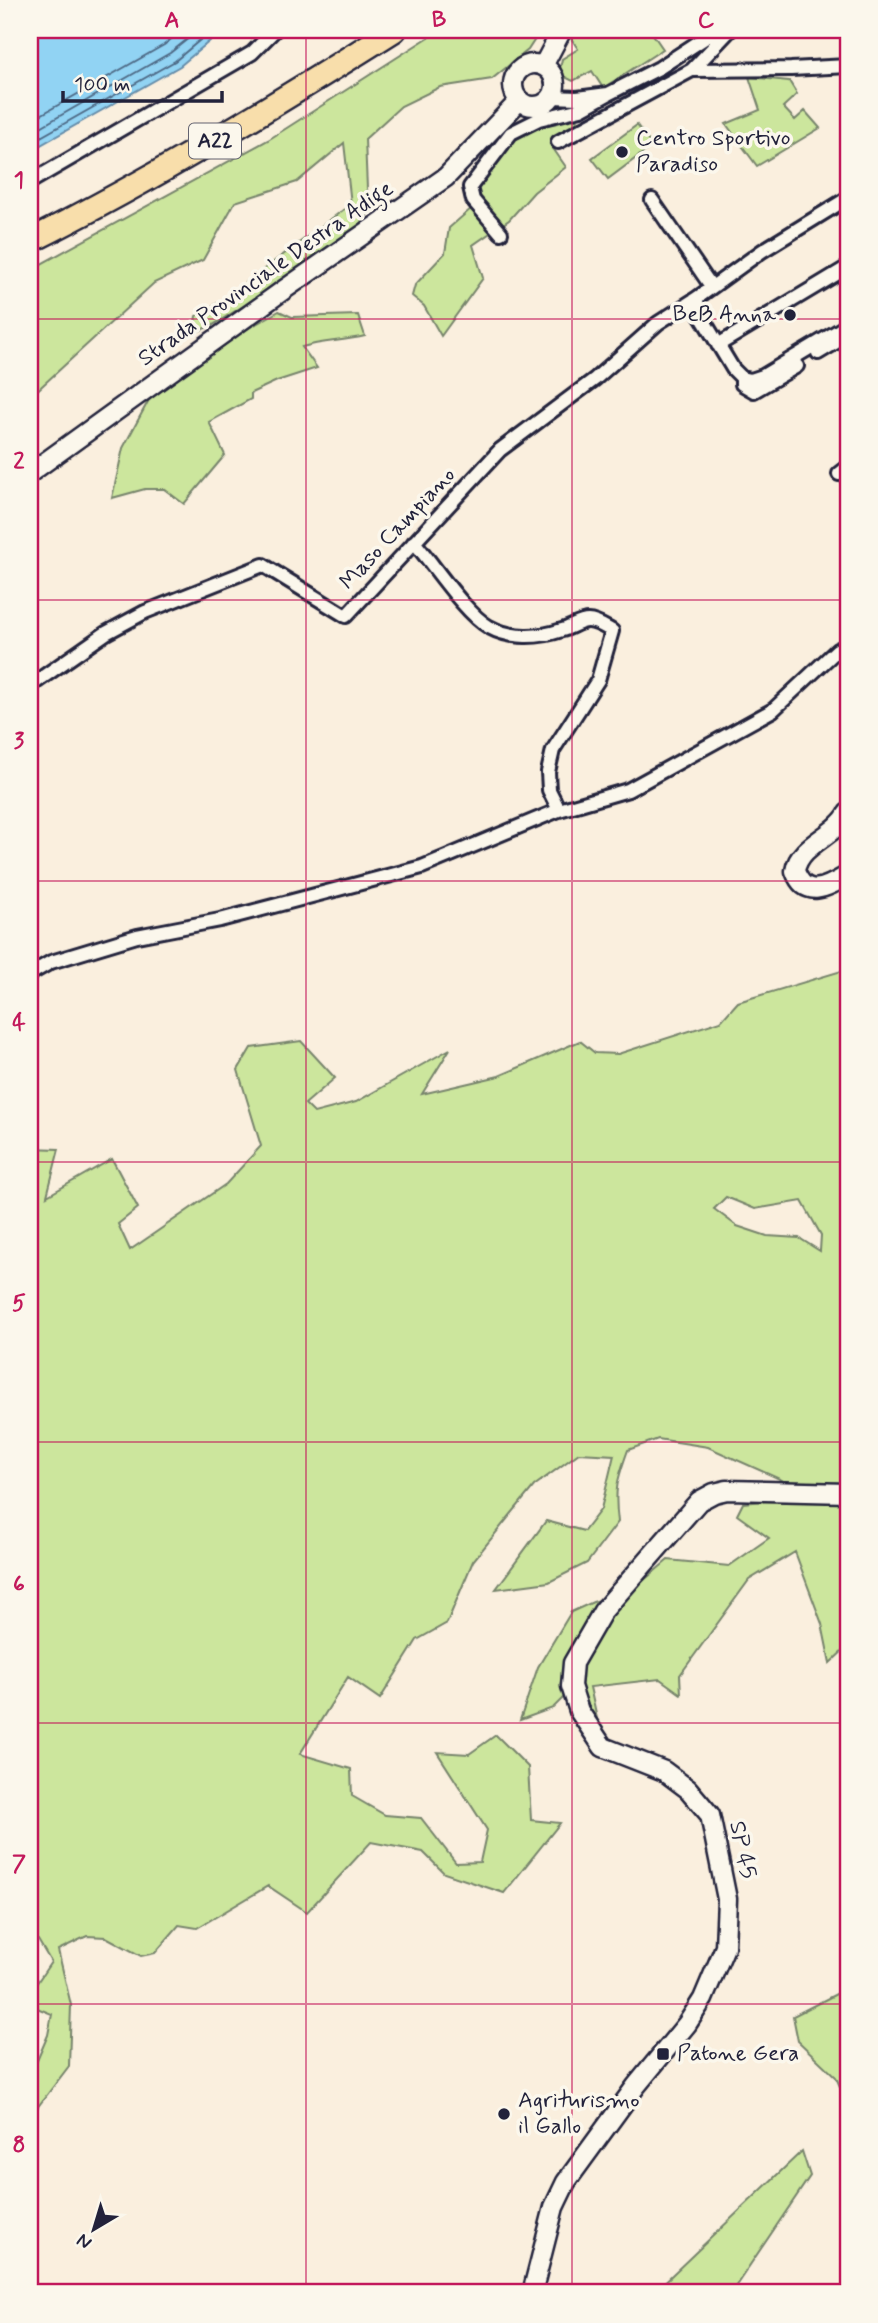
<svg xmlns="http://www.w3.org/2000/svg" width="878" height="2323" viewBox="0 0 878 2323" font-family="Mynerve,sans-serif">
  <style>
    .green { fill: #cce69d; stroke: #77846c; stroke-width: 2; fill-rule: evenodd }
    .water { fill: #91d3f3; stroke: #658ca9; stroke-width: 2 }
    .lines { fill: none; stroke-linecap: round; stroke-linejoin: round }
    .shore { stroke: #4e6985; stroke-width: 2 }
    .street-casing { stroke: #22223b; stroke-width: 18 }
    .secondary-casing { stroke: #22223b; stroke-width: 23 }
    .highway-casing { stroke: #22223b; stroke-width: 28 }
    .street { stroke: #fbf7ec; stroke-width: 12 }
    .secondary { stroke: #fbf7ec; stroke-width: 18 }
    .highway { stroke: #f8deab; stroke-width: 23 }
    .grid { fill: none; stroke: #c2185b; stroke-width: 2; stroke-opacity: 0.55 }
    .poi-dot { fill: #22223b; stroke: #fbf7ec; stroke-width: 2.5 }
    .labels { text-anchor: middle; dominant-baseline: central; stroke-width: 7; stroke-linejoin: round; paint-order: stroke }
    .shield { fill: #fbf7ec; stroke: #636270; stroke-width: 2 }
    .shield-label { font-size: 21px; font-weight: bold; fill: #22223b }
    .poi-label { font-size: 23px; fill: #22223b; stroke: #fbf7ec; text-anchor: start }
    .street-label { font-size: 23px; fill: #22223b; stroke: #fbf7ec }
    .neatline { fill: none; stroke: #c2185b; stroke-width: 2.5 }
    .grid-label { font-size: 23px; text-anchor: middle; font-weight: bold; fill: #c2185b }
  </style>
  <rect width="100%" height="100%" fill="#faefde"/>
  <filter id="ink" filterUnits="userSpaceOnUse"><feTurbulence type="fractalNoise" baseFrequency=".0143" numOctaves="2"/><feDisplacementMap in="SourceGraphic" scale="14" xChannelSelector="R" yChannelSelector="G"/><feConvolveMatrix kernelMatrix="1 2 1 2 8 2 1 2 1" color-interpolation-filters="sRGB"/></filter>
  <g filter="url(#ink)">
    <path class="green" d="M440,30H541L528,50L492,79L440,87L401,106L365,139L368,214L348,240L213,325L193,333L196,316L224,299L351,204L344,143L297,182L235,202L203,260L154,283L30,397V270L268,140Z
      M577,30H650L663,49L603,88L592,71L573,81L563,76L560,68L562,59L578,49L569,35Z
      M749,77L789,81L797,94L783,107L795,120L805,111L820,128L757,166L726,124L760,110Z
      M568,118L583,122L550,144L566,167L534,192L509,220L473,245L483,278L441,336L424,306L412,296L415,285L445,253L449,228L472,208L467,184L502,146L536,129Z
      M637,125L652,146L608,179L592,158Z
      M279,311L292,317L358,315L365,336C344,341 322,341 302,347L317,368L277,381L251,393V399L209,422L225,455L184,504L164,489H145L112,498L123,448L151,396L249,328Z
      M848,969V1646L830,1663L822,1624L795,1552L749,1580L680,1675L681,1694L660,1679L590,1687L599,1728L576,1685L553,1708L520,1720L538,1667L571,1612L593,1602L631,1591L668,1560L729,1566L769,1538L737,1515L743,1503L797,1498L782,1480L708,1447L658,1439L628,1450C617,1480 614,1490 618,1522L587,1563L549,1582L496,1589L546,1521L584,1531L601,1509L614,1455L579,1453L534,1486L473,1561L447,1623L417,1640L380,1699L348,1677L300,1754L351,1769L352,1796L385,1815L421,1818L456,1863L480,1862L487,1830L437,1752L469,1754L496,1735L528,1767L531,1820L560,1823L504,1893L444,1873L423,1852L371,1842L307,1912L268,1886L197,1928L179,1925L155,1953L141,1956L106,1937L87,1936L58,1950L71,2005L69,2066L30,2117V2077L48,2035L52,2014L37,2008L30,2019V1993L51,1962L38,1940L30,1941V1148L59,1149L47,1196L112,1159L138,1208L118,1224L130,1250L226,1184L261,1146L238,1070L251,1048L301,1041L335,1078L305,1104L314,1113L356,1102L450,1049L422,1094L499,1076L580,1041L595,1053L618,1054L721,1021L738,1002ZM726,1197L755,1209L802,1201L821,1235L820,1251L799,1238L767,1236L737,1226L714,1209Z
      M848,1988V2098L843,2094L836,2077L798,2041L793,2016Z
      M802,2151L810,2176L731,2293H653Z"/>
    <path class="water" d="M30,30H223L180,66L30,151Z"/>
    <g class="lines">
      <path class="shore" d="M30,121L164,45L182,30
        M30,133L170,53L199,30
        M30,143L175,61L212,30"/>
      <g class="street-casing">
        <path id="street" d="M692,70L791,69L848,66
          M553,97L577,98L608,94L659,68L717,30
          M558,142L692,70L730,30
          M30,182L252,53L275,30
          M652,200L711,286
          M501,233L473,200L470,187L511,133L539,119L581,109L608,94
          M697,298L698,311L733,369L742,378L751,380L763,376L848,325
          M718,345L848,267
          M818,353L848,335
          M742,378V384L754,391L797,366
          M839,474L848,467
          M414,542C434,565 465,613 489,627C511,639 539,638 562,630C570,628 580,621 588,621C596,621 605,627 612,631L598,680L553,750L548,772L549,790L559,810
          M30,686L106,633L145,612L263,565L346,616L500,450L595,379L658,323L697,298L762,251L848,198
          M30,974L51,962L137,936L220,920L422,867L559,810L628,790L773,710L837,650L848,645"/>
      </g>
      <g class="secondary-casing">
        <path id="secondary" d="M513 85a21 21 0 1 1 42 0a21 21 0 1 1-42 0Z
          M543,66L562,30
          M30,473L285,289L446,177L519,101
          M848,813C836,836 799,844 795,871C806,901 829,886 848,875
          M532,2293L554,2207L566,2182L636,2086L687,2024L703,1999L725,1947L727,1899L710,1815L688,1789L664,1771L603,1747L579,1711L571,1686L573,1663L603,1611L699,1501L714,1493L727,1490L848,1493"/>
      </g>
      <g class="highway-casing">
        <path id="highway" d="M30,241C156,178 275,105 394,30"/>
      </g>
      <use href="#street" class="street"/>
      <use href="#secondary" class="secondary"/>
      <use href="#highway" class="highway"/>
    </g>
  </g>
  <path class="grid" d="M306,30V2293M572,30V2293M30,319H848M30,600H848M30,881H848M30,1162H848M30,1442H848M30,1723H848M30,2004H848"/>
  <g class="poi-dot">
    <circle cx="622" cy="152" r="7"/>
    <circle cx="790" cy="315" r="7"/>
    <rect x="656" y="2047" width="14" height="14" rx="3.5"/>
    <circle cx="504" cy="2114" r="7"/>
  </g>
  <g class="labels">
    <rect class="shield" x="189" y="123.5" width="52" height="35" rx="5"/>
    <g class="shield-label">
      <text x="215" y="141">A22</text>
    </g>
    <g class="poi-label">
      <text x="636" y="139">Centro Sportivo<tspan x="636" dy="26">Paradiso</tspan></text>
      <text x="776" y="315" text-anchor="end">BeB Anna</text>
      <text x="677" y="2054">Patone Gera</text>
      <text x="518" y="2101">Agriturismo<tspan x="518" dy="26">il Gallo</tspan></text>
    </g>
    <g class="street-label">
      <text transform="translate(266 274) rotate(-35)">Strada Provinciale Destra Adige</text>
      <text transform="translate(398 529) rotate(-47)">Maso Campiano</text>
      <text transform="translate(742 1850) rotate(78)">SP 45</text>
    </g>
  </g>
  <rect width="878" height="2323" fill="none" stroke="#fbf7ec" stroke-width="77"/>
  <g transform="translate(94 2229) rotate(218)" stroke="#fbf7ec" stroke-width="5" paint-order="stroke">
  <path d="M0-5L12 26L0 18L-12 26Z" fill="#22223b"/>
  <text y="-10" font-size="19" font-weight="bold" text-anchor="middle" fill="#22223b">N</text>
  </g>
  <path d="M63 91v10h159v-10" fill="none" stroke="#22223b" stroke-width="3.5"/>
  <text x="74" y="91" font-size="21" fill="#22223b" stroke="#fbf7ec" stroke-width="5" paint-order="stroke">100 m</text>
  <rect x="38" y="38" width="802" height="2246" class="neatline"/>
  <g class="grid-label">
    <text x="172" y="27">A</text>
    <text x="439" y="27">B</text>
    <text x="706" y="27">C</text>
    <text x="19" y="187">1</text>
    <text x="19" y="468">2</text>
    <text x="19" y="748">3</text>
    <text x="19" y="1029">4</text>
    <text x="19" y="1310">5</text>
    <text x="19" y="1591">6</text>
    <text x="19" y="1871">7</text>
    <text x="19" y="2152">8</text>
  </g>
</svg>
